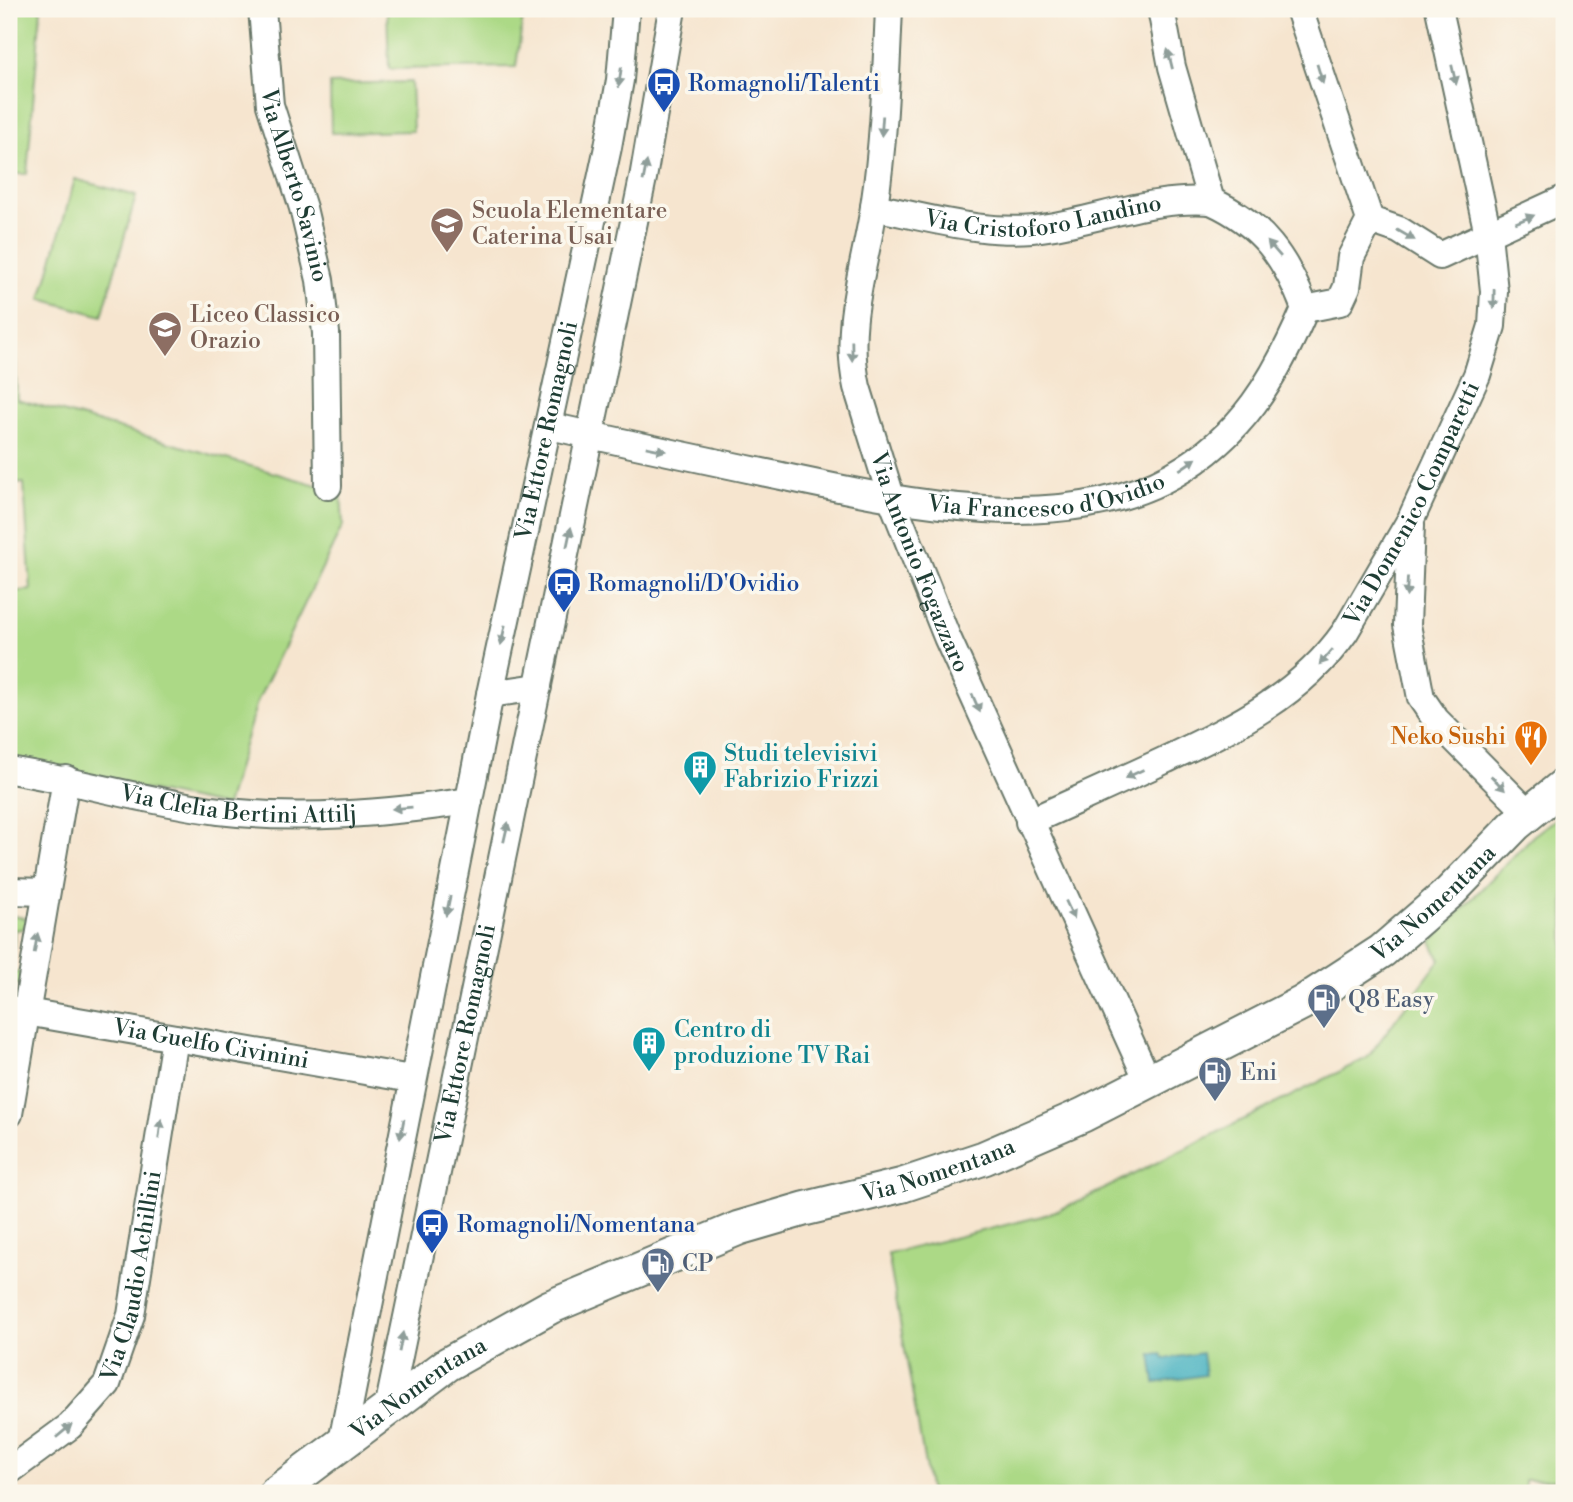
<svg xmlns="http://www.w3.org/2000/svg" width="1573" height="1502" viewBox="0 0 1573 1502" font-family="'Libre Bodoni',serif">
  <style>
    .green { fill: #acd986; stroke: #668b5d; stroke-width: 2 }
    .water { fill: #43b0c0; stroke: #31767a; stroke-width: 2 }
    .lines { fill: none; stroke-linecap: round; stroke-linejoin: round }
    .minor-casing { stroke: #6a786a; stroke-width: 30 }
    .major-casing { stroke: #6a786a; stroke-width: 37 }
    .minor { stroke: #fff; stroke-width: 26 }
    .major { stroke: #fff; stroke-width: 33 }
    .oneway { fill: #8f9e9a }
    .labels { text-anchor: middle; dominant-baseline: central; stroke-width: 7; stroke-linejoin: round; paint-order: stroke }
    .transit-label { font-size: 23px; fill: #164399; stroke: #fbf7ec; text-anchor: start }
    .street-label { font-size: 23px; fill: #1f3d34; stroke: #fbf7ec }
    .education-label { font-size: 23px; fill: #785e54; stroke: #fbf7ec; text-anchor: start }
    .food-label { font-size: 23px; fill: #c56008; stroke: #fbf7ec; text-anchor: end }
    .culture-label { font-size: 23px; fill: #0d838f; stroke: #fbf7ec; text-anchor: start }
    .service-label { font-size: 23px; fill: #4e5e75; stroke: #fbf7ec; text-anchor: start }
  </style>
  <rect width="100%" height="100%" fill="#fbf7ec"/>
  <filter id="ink" filterUnits="userSpaceOnUse"><feTurbulence type="fractalNoise" baseFrequency=".0143" numOctaves="2"/><feDisplacementMap in="SourceGraphic" scale="14" xChannelSelector="R" yChannelSelector="G"/><feConvolveMatrix kernelMatrix="1 2 1 2 8 2 1 2 1" color-interpolation-filters="sRGB"/></filter>
  <filter id="wash" filterUnits="userSpaceOnUse"><feTurbulence type="fractalNoise" baseFrequency=".00686" numOctaves="4" result="noise"/><feDisplacementMap in="SourceGraphic" scale="28" xChannelSelector="R" yChannelSelector="G"/><feGaussianBlur stdDeviation="1.57" result="paint"/><feColorMatrix in="noise" values="0 0 0 0 0 0 0 0 0 0 0 0 0 0 0 0 0 1.4 0 .05"/><feComposite in="paint" operator="in"/></filter>
  <g filter="url(#wash)">
    <rect width="100%" height="100%" fill="#f6e5cf"/>
    <path class="green" d="M9,9H41L27,174H9Z
      M387,9H524L516,67L389,69Z
      M411,82L413,131L331,133L330,84Z
      M75,179L136,196L102,316L41,299Z
      M9,220L17,399L341,492L343,525L257,702L226,806L9,762V592L31,590L24,483L9,484Z
      M1564,812V1479L1525,1480V1493H930L888,1254L1042,1216L1078,1202L1367,1058L1440,960L1431,941L1533,836Z
      M9,915L30,919L23,929L15,930L11,973L21,971L20,984L9,986Z"/>
    <path class="water" d="M1202,1353L1205,1375L1155,1383L1151,1355L1162,1354L1164,1359Z"/>
  </g>
  <g filter="url(#ink)">
    <g class="lines">
      <g class="minor-casing">
        <g id="minor">
          <path id="s1" d="M262,9L270,105L303,208L320,280L326,333L328,486"/>
          <path id="s2" d="M889,9C886,75 884,142 874,207C865,267 843,325 857,387L892,500L947,637L1149,1083"/>
          <path d="M1161,9L1172,67L1211,201C1262,224 1286,258 1305,309"/>
          <path id="s3" d="M874,207C929,218 992,237 1048,227C1104,218 1153,197 1211,201"/>
          <path d="M1370,220L1399,230L1440,256L1564,199"/>
          <path id="s4" d="M550,426C620,442 691,457 762,472C886,498 1055,541 1173,475C1242,436 1275,379 1305,309L1340,302L1347,287L1351,257L1370,220L1299,9"/>
          <path d="M1411,525L1407,625L1421,698L1436,720L1528,813"/>
          <path d="M490,694L538,687"/>
          <path id="s5" d="M9,770C79,781 148,802 219,811C301,821 388,813 469,801"/>
          <path id="s6" d="M1029,822C1075,801 1120,781 1165,760C1234,727 1299,697 1345,632L1411,519L1477,375L1492,326L1494,291L1488,234L1439,9"/>
          <path d="M9,891L45,892"/>
          <path id="s7" d="M9,1009L411,1079"/>
          <path d="M9,1114L66,779"/>
          <path id="s8" d="M388,1409L643,178L672,9"/>
          <path id="s9" d="M342,1442L490,694L608,147L620,80L626,9"/>
          <path id="s10" d="M9,1471L70,1426L107,1384L131,1315L175,1038"/>
        </g>
      </g>
      <g class="major-casing">
        <g id="major">
          <path id="s11" d="M276,1493L448,1364L550,1307L739,1228L804,1209L903,1185L984,1158L1083,1115L1302,1003L1382,951L1450,892L1515,825L1564,785"/>
        </g>
      </g>
      <use href="#minor" class="minor"/>
      <use href="#major" class="major"/>
    </g>
    <defs><path id="oneway-solid" d="M-6-.8H1V-3.2L6.5 0L1 3.2V.8H-6Z" transform="scale(1.75)"/></defs>
    <g class="oneway">
      <use href="#oneway-solid" transform="translate(1170 59) rotate(-104)"/>
      <use href="#oneway-solid" transform="translate(1320 74) rotate(73)"/>
      <use href="#oneway-solid" transform="translate(1454 75) rotate(77)"/>
      <use href="#oneway-solid" transform="translate(620 77) rotate(98)"/>
      <use href="#oneway-solid" transform="translate(882 126) rotate(94)"/>
      <use href="#oneway-solid" transform="translate(645 171) rotate(-79)"/>
      <use href="#oneway-solid" transform="translate(1525 219) rotate(-22)"/>
      <use href="#oneway-solid" transform="translate(1406 235) rotate(30)"/>
      <use href="#oneway-solid" transform="translate(1274 249) rotate(-131)"/>
      <use href="#oneway-solid" transform="translate(1494 299) rotate(91)"/>
      <use href="#oneway-solid" transform="translate(852 351) rotate(89)"/>
      <use href="#oneway-solid" transform="translate(656 449) rotate(12)"/>
      <use href="#oneway-solid" transform="translate(1188 464) rotate(-34)"/>
      <use href="#oneway-solid" transform="translate(569 537) rotate(-78)"/>
      <use href="#oneway-solid" transform="translate(1407 587) rotate(93)"/>
      <use href="#oneway-solid" transform="translate(503 635) rotate(102)"/>
      <use href="#oneway-solid" transform="translate(1326 657) rotate(131)"/>
      <use href="#oneway-solid" transform="translate(976 703) rotate(66)"/>
      <use href="#oneway-solid" transform="translate(1134 774) rotate(155)"/>
      <use href="#oneway-solid" transform="translate(1498 783) rotate(46)"/>
      <use href="#oneway-solid" transform="translate(402 808) rotate(175)"/>
      <use href="#oneway-solid" transform="translate(506 832) rotate(-77)"/>
      <use href="#oneway-solid" transform="translate(448 906) rotate(102)"/>
      <use href="#oneway-solid" transform="translate(1070 910) rotate(65)"/>
      <use href="#oneway-solid" transform="translate(36 943) rotate(-80)"/>
      <use href="#oneway-solid" transform="translate(160 1129) rotate(-83)"/>
      <use href="#oneway-solid" transform="translate(402 1129) rotate(101)"/>
      <use href="#oneway-solid" transform="translate(401 1342) rotate(-79)"/>
      <use href="#oneway-solid" transform="translate(64 1431) rotate(-40)"/>
    </g>
  </g>
  <defs>
    <g id="bus-pin" transform="scale(1.75)"><path d="M0 17L-7.5 6A9.5 9.5 0 1 1 7.5 6Z" fill="#1a4fb4" stroke="#fbf7ec"/><path d="M-5-6H5V4H4V6H2V4H-2V6H-4V4H-5ZM-3.5-4V0h7V-4ZM-3.5 1.2v1.5H-2V1.2ZM2 1.2v1.5H3.5V1.2Z" fill="#fff"/></g>
    <g id="school-pin" transform="scale(1.75)"><path d="M0 17L-7.5 6A9.5 9.5 0 1 1 7.5 6Z" fill="#8d6e63" stroke="#fbf7ec"/><path d="M0-5L7-2L0 1L-7-2ZM-4 1L0 2.5L4 1V4Q0 6-4 4Z" fill="#fff"/></g>
    <g id="restaurant-pin" transform="scale(1.75)"><path d="M0 17L-7.5 6A9.5 9.5 0 1 1 7.5 6Z" fill="#e8710a" stroke="#fbf7ec"/><path d="M-5-6h1v4h1v-4h1v4h1v-4h1v5L-1.5 .5V6h-2V.5L-5-1ZM5-6V6H3V1.5H1.5Q1.5-4 5-6Z" fill="#fff"/></g>
    <g id="building-pin" transform="scale(1.75)"><path d="M0 17L-7.5 6A9.5 9.5 0 1 1 7.5 6Z" fill="#0f9aa8" stroke="#fbf7ec"/><path d="M-4-6H4V6H1V3H-1V6H-4ZM-2.5-4.3h1.7v1.8h-1.7ZM.8-4.3h1.7v1.8H.8ZM-2.5-1h1.7V.8h-1.7ZM.8-1h1.7V.8H.8Z" fill="#fff"/></g>
    <g id="fuel-pin" transform="scale(1.75)"><path d="M0 17L-7.5 6A9.5 9.5 0 1 1 7.5 6Z" fill="#5c6f8a" stroke="#fbf7ec"/><path d="M-5.5-6h7V0h2V4h1.3V-2.5L3-4.5l.8-.8L6-3V5H2.5V1h-1V6h-7ZM-4.2-4.7v3.2H.2V-4.7Z" fill="#fff"/></g>
  </defs>
  <g fill-rule="evenodd">
    <use href="#bus-pin" x="664" y="84"/>
    <use href="#school-pin" x="447" y="224"/>
    <use href="#school-pin" x="165" y="328"/>
    <use href="#bus-pin" x="564" y="584"/>
    <use href="#restaurant-pin" x="1531" y="737"/>
    <use href="#building-pin" x="700" y="767"/>
    <use href="#fuel-pin" x="1324" y="1000"/>
    <use href="#building-pin" x="649" y="1043"/>
    <use href="#fuel-pin" x="1215" y="1073"/>
    <use href="#bus-pin" x="432" y="1225"/>
    <use href="#fuel-pin" x="658" y="1264"/>
  </g>
  <g class="labels">
    <g class="transit-label">
      <text x="688" y="84">Romagnoli/Talenti</text>
      <text x="588" y="584">Romagnoli/D'Ovidio</text>
      <text x="457" y="1225">Romagnoli/Nomentana</text>
    </g>
    <g class="street-label">
      <text stroke="none"><textPath href="#s1" startOffset="180">Via Alberto Savinio</textPath></text>
      <text stroke="none"><textPath href="#s3" startOffset="172">Via Cristoforo Landino</textPath></text>
      <text stroke="none"><textPath href="#s9" startOffset="1032">Via Ettore Romagnoli</textPath></text>
      <text stroke="none"><textPath href="#s4" startOffset="506">Via Francesco d'Ovidio</textPath></text>
      <text stroke="none"><textPath href="#s6" startOffset="518">Via Domenico Comparetti</textPath></text>
      <text stroke="none"><textPath href="#s2" startOffset="567">Via Antonio Fogazzaro</textPath></text>
      <text stroke="none"><textPath href="#s5" startOffset="233">Via Clelia Bertini Attilj</textPath></text>
      <text stroke="none"><textPath href="#s11" startOffset="1311">Via Nomentana</textPath></text>
      <text stroke="none"><textPath href="#s8" startOffset="383">Via Ettore Romagnoli</textPath></text>
      <text stroke="none"><textPath href="#s7" startOffset="205">Via Guelfo Civinini</textPath></text>
      <text stroke="none"><textPath href="#s11" startOffset="744">Via Nomentana</textPath></text>
      <text stroke="none"><textPath href="#s10" startOffset="243">Via Claudio Achillini</textPath></text>
      <text stroke="none"><textPath href="#s11" startOffset="177">Via Nomentana</textPath></text>
    </g>
    <g class="education-label">
      <text x="472" y="211">Scuola Elementare<tspan x="472" dy="26">Caterina Usai</tspan></text>
      <text x="190" y="315">Liceo Classico<tspan x="190" dy="26">Orazio</tspan></text>
    </g>
    <g class="food-label">
      <text x="1506" y="737">Neko Sushi</text>
    </g>
    <g class="culture-label">
      <text x="724" y="754">Studi televisivi<tspan x="724" dy="26">Fabrizio Frizzi</tspan></text>
      <text x="674" y="1030">Centro di<tspan x="674" dy="26">produzione TV Rai</tspan></text>
    </g>
    <g class="service-label">
      <text x="1348" y="1000">Q8 Easy</text>
      <text x="1240" y="1073">Eni</text>
      <text x="682" y="1264">CP</text>
    </g>
  </g>
  <rect width="1573" height="1502" fill="none" stroke="#fbf7ec" stroke-width="35"/>
</svg>
